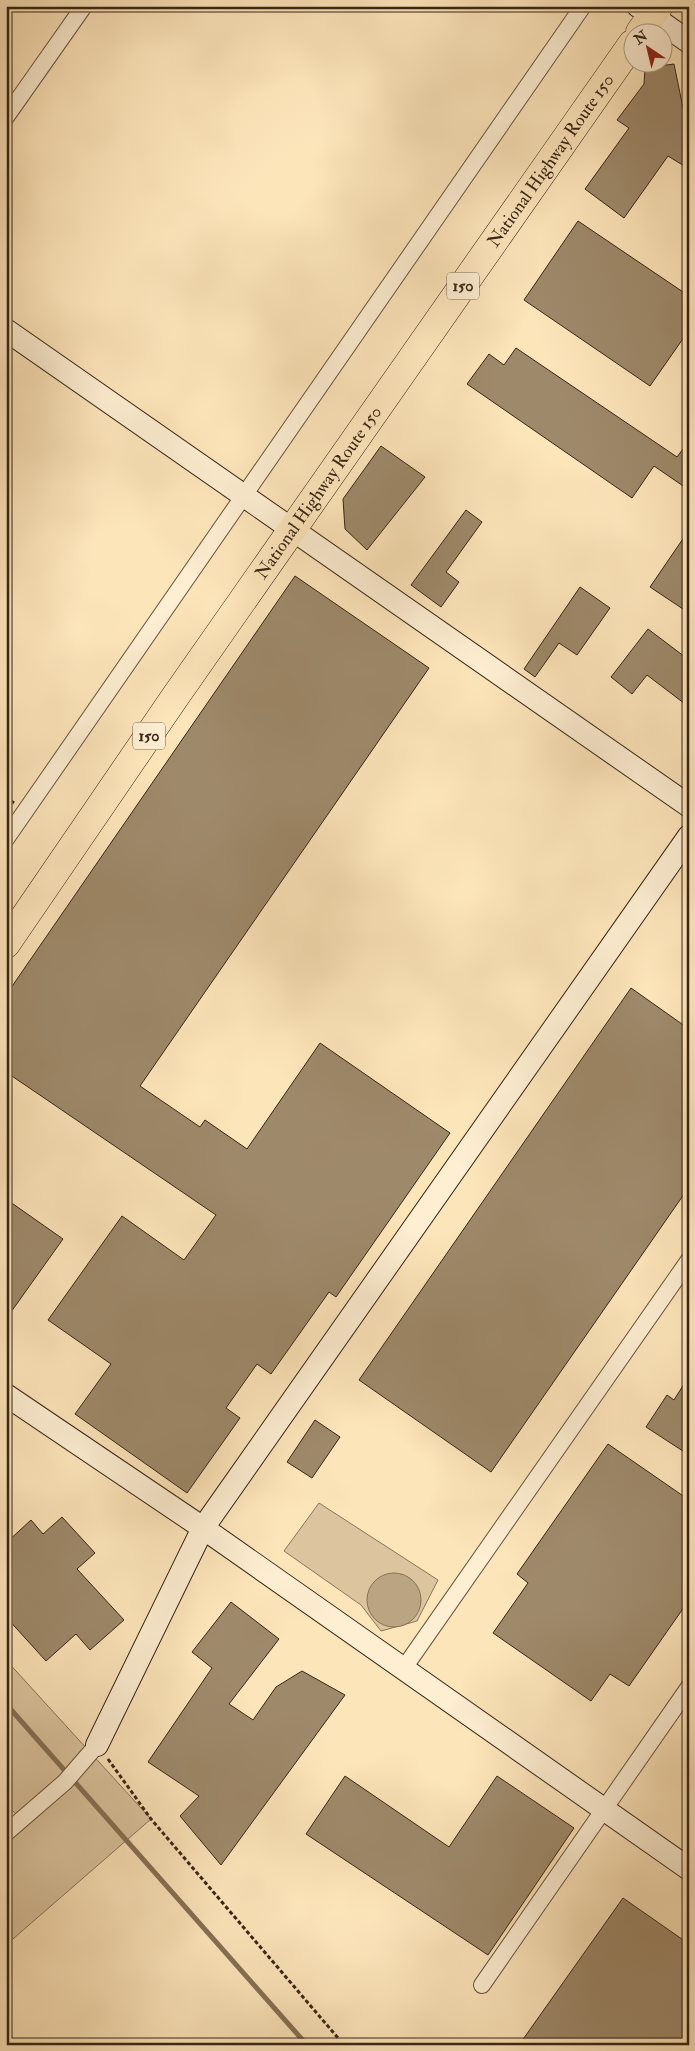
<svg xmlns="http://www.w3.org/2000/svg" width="695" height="2051" viewBox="0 0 695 2051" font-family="'IM FELL Double Pica',serif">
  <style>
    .green { fill: #dbc49e; stroke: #897458 }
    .water { fill: #baa481; stroke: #867155 }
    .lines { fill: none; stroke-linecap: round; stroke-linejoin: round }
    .stream { stroke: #867155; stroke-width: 5 }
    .building { fill: #9e896a; stroke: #372513 }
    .street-casing { stroke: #68553d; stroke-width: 18 }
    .secondary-casing { stroke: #372513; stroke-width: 24 }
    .highway-casing { stroke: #372513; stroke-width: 29 }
    .path { stroke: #372513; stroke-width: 3; stroke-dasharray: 4 2.5; stroke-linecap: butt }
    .street { stroke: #feeed2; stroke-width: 16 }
    .secondary { stroke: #feeed2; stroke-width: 22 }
    .highway { stroke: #fde5ba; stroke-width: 28 }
    .labels { text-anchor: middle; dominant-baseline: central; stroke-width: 4; stroke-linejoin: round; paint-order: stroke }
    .shield { fill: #feeed2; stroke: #73614c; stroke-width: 1 }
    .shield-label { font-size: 16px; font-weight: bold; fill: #372513 }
    .street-label { font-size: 18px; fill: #372513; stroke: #feeed2 }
  </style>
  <rect width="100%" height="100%" fill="#fde5ba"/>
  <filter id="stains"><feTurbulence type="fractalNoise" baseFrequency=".004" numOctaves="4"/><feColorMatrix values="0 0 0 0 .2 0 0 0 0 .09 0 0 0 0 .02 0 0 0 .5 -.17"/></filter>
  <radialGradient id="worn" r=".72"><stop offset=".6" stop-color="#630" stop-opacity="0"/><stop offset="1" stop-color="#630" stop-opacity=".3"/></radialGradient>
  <path class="green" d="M319,1503L438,1580L417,1621L381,1631L361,1605L284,1551Z
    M6,1660L151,1819L6,1945V1826L17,1815L6,1804Z"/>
  <path class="water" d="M367 1600a27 27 0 1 1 54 0a27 27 0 1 1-54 0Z"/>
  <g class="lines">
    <path class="stream" d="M6,1704L307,2045"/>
  </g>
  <path class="building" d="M674,64L683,108L689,113V169L668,156L624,218L585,189L629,128L617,120L644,84L645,68Z
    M578,221L689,296V330L650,386L524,300Z
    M516,348L677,457L689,441V490L654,466L632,498L467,384L489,354L504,365Z
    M381,446L425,477L367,550L345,529L343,499Z
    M466,510L482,522L446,572L459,582L441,607L411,585Z
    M689,530V613L650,587Z
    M295,576L429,668L140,1086L200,1127L205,1120L247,1149L320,1043L450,1133L336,1297L329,1292L271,1374L257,1364L226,1408L240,1418L187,1493L75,1414L111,1364L48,1320L122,1216L184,1260L216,1215L6,1072V995Z
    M580,587L610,608L577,655L559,643L535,677L524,669Z
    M648,629L689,660V707L647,675L632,694L611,677Z
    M631,988L689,1029V1187L491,1472L359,1380Z
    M6,1199L63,1239L6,1319Z
    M689,1376V1455L646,1427L667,1395L674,1400Z
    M315,1420L340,1437L312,1478L287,1462Z
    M608,1444L689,1500V1600L629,1686L610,1674L591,1701L493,1633L528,1583L517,1574Z
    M62,1517L95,1553L77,1569L124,1620L90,1650L76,1634L46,1661L6,1617V1543L31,1520L43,1534Z
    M231,1602L279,1639L229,1704L253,1720L276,1687L302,1671L345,1695L221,1865L180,1816L199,1796L148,1762L212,1668L192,1652Z
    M345,1776L449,1847L497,1776L574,1828L488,1955L306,1834Z
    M623,1898L689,1944V2045H519Z"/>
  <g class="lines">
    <g class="street-casing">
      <path id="street" d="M6,117L84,6
        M6,839L583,6
        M404,1668L689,1260
        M6,1833L65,1782L97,1745
        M482,1985L689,1687"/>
    </g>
    <g class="secondary-casing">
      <path id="secondary" d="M638,6L689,42
        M6,330L689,806
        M6,1395L203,1528L689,1869
        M97,1745L203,1528L689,836"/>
    </g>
    <g class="highway-casing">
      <g id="highway">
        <path d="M640,32L659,6"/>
        <path id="s1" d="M6,944L175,697L632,44"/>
      </g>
    </g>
    <path class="path" d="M6,797L14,803
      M108,1759L151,1819L344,2045"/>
    <use href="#street" class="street"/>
    <use href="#secondary" class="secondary"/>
    <use href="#highway" class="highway"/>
  </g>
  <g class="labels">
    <g class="shield">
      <rect x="447" y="272.5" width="32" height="27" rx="4"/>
      <rect x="133" y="722.5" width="32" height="27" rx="4"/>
    </g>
    <g class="shield-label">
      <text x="463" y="286">150</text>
      <text x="149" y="736">150</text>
    </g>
    <g class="street-label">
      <text stroke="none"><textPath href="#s1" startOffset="954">National Highway Route 150</textPath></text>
      <text stroke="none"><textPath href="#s1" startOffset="549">National Highway Route 150</textPath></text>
    </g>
  </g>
  <rect width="695" height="2051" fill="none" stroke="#fde5ba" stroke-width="25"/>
  <rect x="8" y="8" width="680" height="2036" fill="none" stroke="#372513" stroke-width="2.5"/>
  <rect x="12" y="12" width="670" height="2026" fill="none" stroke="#372513"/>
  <g transform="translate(648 48) rotate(325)"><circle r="24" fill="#feeed2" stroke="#ae9e86"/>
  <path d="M0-4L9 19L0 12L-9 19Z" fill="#8f2418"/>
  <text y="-8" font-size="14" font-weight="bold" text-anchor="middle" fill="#372513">N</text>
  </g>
  <rect width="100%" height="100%" filter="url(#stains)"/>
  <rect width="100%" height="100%" fill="url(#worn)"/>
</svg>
